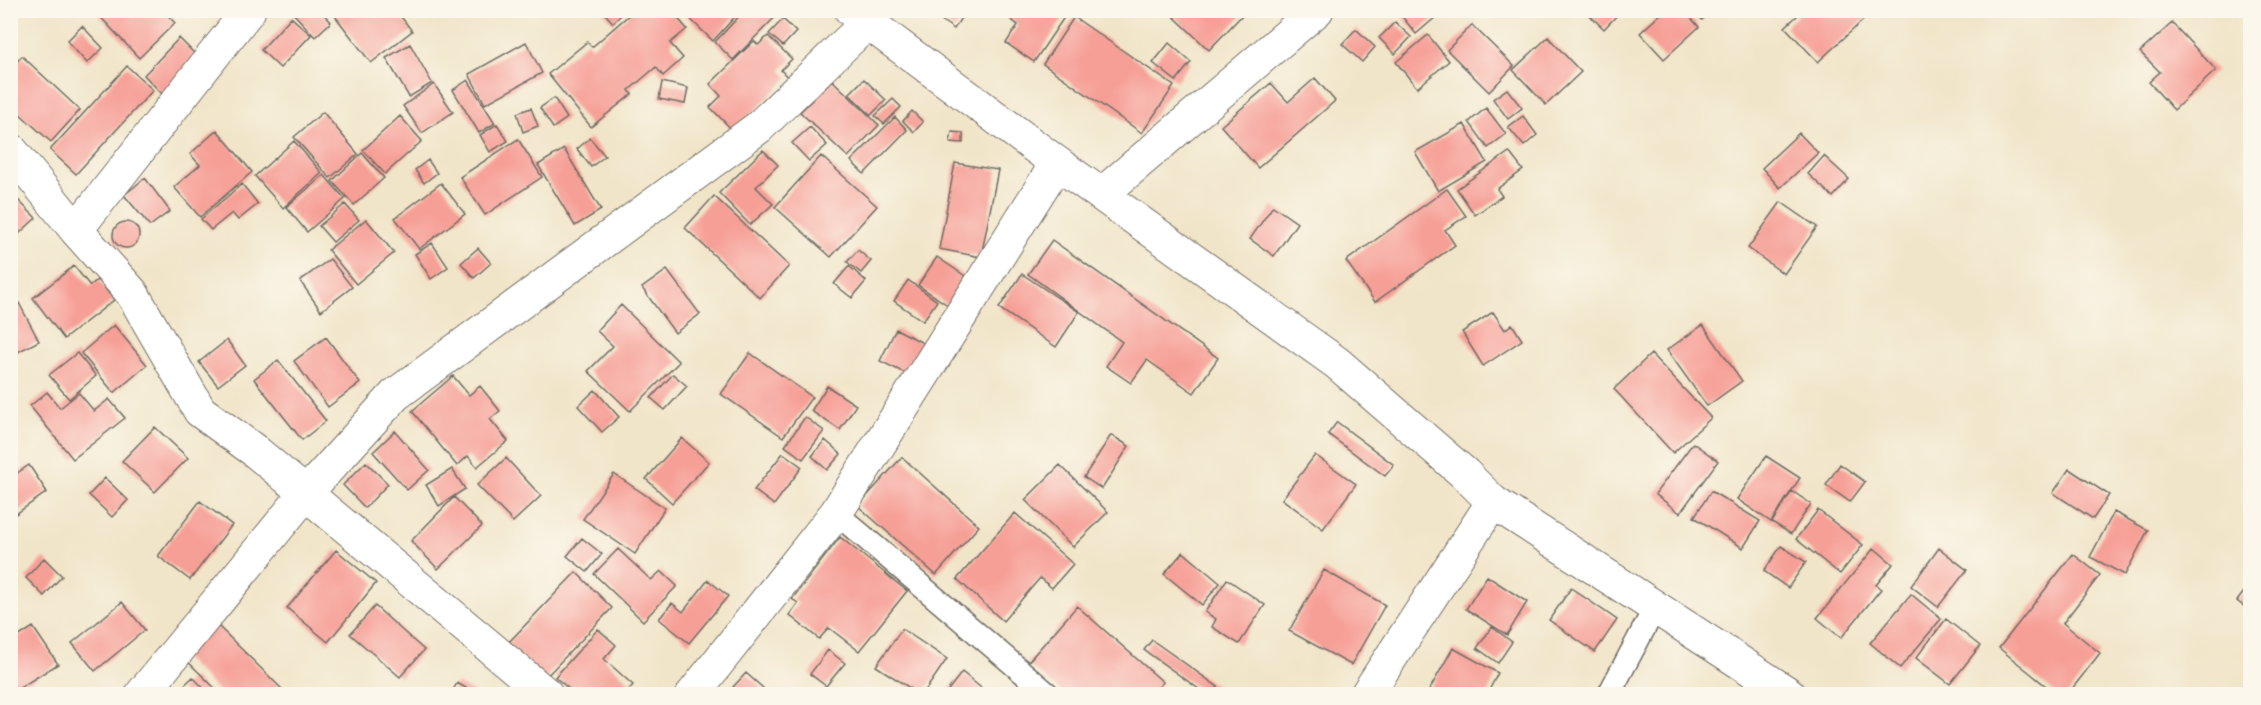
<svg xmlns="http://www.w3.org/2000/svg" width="2261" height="705" viewBox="0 0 2261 705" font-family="Mynerve,sans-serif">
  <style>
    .building { fill: #f69f96 }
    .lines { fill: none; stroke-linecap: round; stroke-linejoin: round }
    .service-casing { stroke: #706c62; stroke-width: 25 }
    .minor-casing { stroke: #706c62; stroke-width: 35 }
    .primary-casing { stroke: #706c62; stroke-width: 35 }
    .service { stroke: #fff; stroke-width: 22 }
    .minor { stroke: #fff; stroke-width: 33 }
    .primary { stroke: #fff; stroke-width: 33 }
  </style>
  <rect width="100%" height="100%" fill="#fbf7ec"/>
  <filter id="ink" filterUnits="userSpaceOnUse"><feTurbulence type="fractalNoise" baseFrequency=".0167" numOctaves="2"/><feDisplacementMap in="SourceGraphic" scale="12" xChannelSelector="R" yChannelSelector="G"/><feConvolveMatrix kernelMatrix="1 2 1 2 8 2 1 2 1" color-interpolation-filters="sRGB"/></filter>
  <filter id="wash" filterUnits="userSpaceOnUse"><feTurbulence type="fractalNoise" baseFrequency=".008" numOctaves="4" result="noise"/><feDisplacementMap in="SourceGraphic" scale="24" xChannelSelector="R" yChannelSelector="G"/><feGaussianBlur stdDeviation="1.35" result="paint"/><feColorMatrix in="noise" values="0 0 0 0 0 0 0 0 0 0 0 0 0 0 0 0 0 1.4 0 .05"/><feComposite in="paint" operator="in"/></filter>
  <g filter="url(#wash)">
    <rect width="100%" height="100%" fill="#f1e5c9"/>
    <g id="blocks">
      <path class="building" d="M94,10H163L175,23L139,58Z
        M299,10H320L331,22L315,37L294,14Z
        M334,10H396L412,31L371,63L332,12Z
        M602,10H626L613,23Z
        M628,10H671L687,29L670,43L683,58L663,76L656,67L629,90L632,94L591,127L548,74L587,42L592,47L630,14Z
        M681,10H741L713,41Z
        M745,10H776L779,13L733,60L715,42Z
        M927,10H966L954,29Z
        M1002,10H1064L1067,13L1034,62L1006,43L1018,25L1001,12Z
        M1167,10H1247L1209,50Z
        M1397,10H1444L1416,34Z
        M1584,10H1622L1604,29Z
        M1665,10H1684L1699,27L1664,59L1640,33Z
        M1694,10H1713L1702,20Z
        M1792,10H1867L1870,14L1818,62L1785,27L1797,16Z
        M291,17L311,35L280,68L261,50Z
        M1074,17L1174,86L1142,133L1043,64Z
        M783,19L796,32L783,46L769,34Z
        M1395,22L1411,37L1395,54L1379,38Z
        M2172,23L2216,70L2174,110L2149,82L2160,72L2140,52Z
        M1472,25L1514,66L1489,92L1447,50Z
        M82,26L103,48L87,63L67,41Z
        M1356,29L1375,47L1362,62L1342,44Z
        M1428,35L1449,61L1417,88L1396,62Z
        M768,36L792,59L781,70L788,78L734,132L710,107L721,96L710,84L754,41L758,45Z
        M1548,37L1581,72L1546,105L1513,70Z
        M179,38L201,60L165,97L144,75Z
        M526,42L542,73L485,104L469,74Z
        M1169,43L1191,62L1176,81L1153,63Z
        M410,44L432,83L409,97L386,58Z
        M22,56L80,110L51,142L10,105V69Z
        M127,66L153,90L76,174L50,150Z
        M1315,78L1335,101L1258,168L1221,126L1271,83L1288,102Z
        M864,79L886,100L871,115L849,94Z
        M468,80L495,123L479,133L453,90Z
        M832,80L879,125L848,157L800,112Z
        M662,82L688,88L685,104L659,99Z
        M434,84L453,112L422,133L403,106Z
        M1507,89L1522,108L1508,119L1493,99Z
        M554,98L567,118L553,128L540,108Z
        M893,99L901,107L884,124L875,116Z
        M531,108L538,126L523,132L517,113Z
        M1486,108L1506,134L1488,148L1469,122Z
        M912,111L923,122L914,132L903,121Z
        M323,112L358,154L330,178L294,137Z
        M400,116L422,141L385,174L363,150Z
        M1523,116L1537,135L1524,146L1508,127Z
        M895,117L907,130L864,174L851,161Z
        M497,124L508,141L490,152L480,135Z
        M1464,124L1487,162L1438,191L1415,152Z
        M810,127L827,145L809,161L792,143Z
        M217,130L252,172L200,217L174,187L200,165L190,154Z
        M952,132L963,133V143L950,142Z
        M1799,133L1818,153L1780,188L1762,168Z
        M590,138L605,156L591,167L577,149Z
        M518,139L542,177L485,215L460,177Z
        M294,141L322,173L283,208L255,176Z
        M564,149L601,210L575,226L538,165Z
        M763,150L778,165L756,187L773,204L750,225L719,193Z
        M1509,152L1523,170L1497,189L1502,196L1475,215L1457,189Z
        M362,153L384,178L354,205L332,181Z
        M821,156L877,206L831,257L775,207Z
        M1824,156L1849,179L1833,197L1808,174Z
        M428,160L437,173L424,183L415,170Z
        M955,163L998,170L981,257L939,249Z
        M324,175L345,199L307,232L286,207Z
        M145,178L170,211L150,226L124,195Z
        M441,183L465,214L419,249L395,218Z
        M242,184L258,204L238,220L232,213L211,230L201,219Z
        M1447,189L1466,216L1445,230L1455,245L1375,302L1346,261Z
        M714,196L789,266L760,298L685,228Z
        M16,198L36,218L10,242V204Z
        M1781,202L1817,227L1784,274L1748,248Z
        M345,204L359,220L333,242L319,226Z
        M1273,206L1297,223L1274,256L1250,239Z
        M366,219L394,253L356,284L328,250Z
        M113 235a13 13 0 1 1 26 0a13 13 0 1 1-26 0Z
        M1052,240L1218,358L1194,393L1147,360L1131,383L1106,366L1122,342L1028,274Z
        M432,243L448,267L431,279L415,254Z
        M478,248L491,263L474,278L461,263Z
        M858,250L871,261L861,273L847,262Z
        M937,257L974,282L955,310L918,285Z
        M330,259L352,287L321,311L300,281Z
        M74,266L90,286L98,279L114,300L64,339L33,298Z
        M849,266L866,281L852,298L834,284Z
        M667,270L700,314L675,333L642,288Z
        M1022,274L1079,312L1056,347L999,308Z
        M908,280L937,301L923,321L894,301Z
        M19,303L39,341L10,356V307Z
        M621,305L679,362L630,411L588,371L613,346L597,331Z
        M1493,312L1505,330L1512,324L1522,340L1483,366L1462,332Z
        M114,325L147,365L114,393L81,353Z
        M1703,325L1742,381L1707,406L1667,350Z
        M896,329L927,345L911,376L880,361Z
        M326,337L360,383L328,407L294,361Z
        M227,340L245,365L218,386L199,362Z
        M77,353L96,376L69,399L49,375Z
        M750,353L812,397L783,437L721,394Z
        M1651,354L1711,418L1673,453L1614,389Z
        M278,360L326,421L302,440L254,379Z
        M673,374L687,386L665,410L651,398Z
        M453,376L469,395L480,386L500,411L490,419L508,441L477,467L468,456L457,466L412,411Z
        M827,386L856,405L840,430L811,411Z
        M595,390L619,417L602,432L578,406Z
        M47,392L60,408L79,393L94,411L109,399L125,418L73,459L30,406Z
        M805,417L824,431L803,459L785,446Z
        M1337,422L1394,465L1385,476L1328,434Z
        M155,427L188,458L155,492L122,461Z
        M395,431L429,470L407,490L373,452Z
        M1111,435L1129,446L1102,489L1084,477Z
        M682,438L709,462L672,503L646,479Z
        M825,440L841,454L827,470L812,456Z
        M1693,443L1718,461L1680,513L1655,494Z
        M783,453L802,467L774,505L754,490Z
        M1315,455L1356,484L1323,529L1282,499Z
        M1766,456L1800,478L1771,522L1737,499Z
        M902,457L979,526L936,575L858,506Z
        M506,458L541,496L513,522L477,485Z
        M366,462L388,484L365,508L343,485Z
        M1840,464L1865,482L1850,502L1826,485Z
        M29,465L47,492L10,518V478Z
        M1060,465L1108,512L1073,547L1025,500Z
        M452,469L465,489L439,506L426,485Z
        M2069,469L2109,495L2093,519L2053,493Z
        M614,474L665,508L635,554L583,519Z
        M105,478L128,500L112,517L89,495Z
        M1711,491L1760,521L1743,548L1694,517Z
        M1792,491L1811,504L1791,534L1772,522Z
        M454,497L482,526L438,569L411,541Z
        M200,501L232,525L190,580L158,556Z
        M1818,510L1863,545L1840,574L1796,539Z
        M2114,512L2148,530L2125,575L2090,557Z
        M1015,513L1073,564L1052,588L1040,578L1003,621L957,579Z
        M840,537L907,591L859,651L829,628L819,639L789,615L798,603L792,599Z
        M582,538L602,554L587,572L567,556Z
        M1781,546L1806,562L1788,588L1764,571Z
        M1874,548L1893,564L1876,585L1881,589L1841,638L1817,618Z
        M1939,548L1967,570L1938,607L1911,586Z
        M618,549L651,580L661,571L677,586L643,621L594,574Z
        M336,550L376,583L328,642L287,608Z
        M1183,552L1220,583L1202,605L1164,574Z
        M2073,554L2100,575L2063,623L2100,653L2068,694H2056L1999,648Z
        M44,558L62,576L44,596L26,578Z
        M1324,570L1385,605L1351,665L1289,631Z
        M576,572L612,608L544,679L508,643Z
        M1487,576L1527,602L1507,635L1466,609Z
        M1227,579L1265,605L1239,644L1212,627L1216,619L1205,612Z
        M708,580L728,596L689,643L659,619L672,603L683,612Z
        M2250,584V611L2237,601Z
        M1571,588L1617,620L1595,652L1549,620Z
        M1911,594L1941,619L1900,668L1870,643Z
        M122,602L145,630L95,671L72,643Z
        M375,606L424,650L400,677L350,634Z
        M1077,606L1163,682L1152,694H1063L1027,663Z
        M211,619L287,694H221L178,652Z
        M1946,619L1980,646L1950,684L1916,658Z
        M33,627L58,664L10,694V642Z
        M1492,627L1512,642L1498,663L1477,648Z
        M598,629L616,645L604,659L633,685L625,694H575L555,677Z
        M902,629L947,659L923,694H919L876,666Z
        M1152,640L1218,687L1212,694H1206L1144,650Z
        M1453,648L1498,673L1487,694H1427Z
        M828,650L845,663L826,686L810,674Z
        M962,672L986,692L984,694H945Z
        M746,673L763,688L757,694H741L733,687Z
        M193,677L209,694H185L180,689Z
        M457,683L477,694H451Z"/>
    </g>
  </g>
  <g filter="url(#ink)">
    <use href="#blocks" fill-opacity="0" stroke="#706c62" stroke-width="1.5"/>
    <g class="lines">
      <g class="service-casing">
        <path id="service" d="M836,513L1048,694
          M1609,694L1656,606"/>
      </g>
      <g class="minor-casing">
        <path id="minor" d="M10,149L76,230L132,293L200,411L255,451L546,694
          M1102,194L1317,10
          M76,230L249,10
          M142,694L306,493L395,395L759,127L868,22
          M693,694L836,513L1057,163
          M1367,694L1493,502"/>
      </g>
      <g class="primary-casing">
        <path id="primary" d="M851,10L1057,163L1337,363L1465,474L1493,502L1789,694"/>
      </g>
      <use href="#service" class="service"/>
      <use href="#minor" class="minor"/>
      <use href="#primary" class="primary"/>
    </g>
  </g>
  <rect width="2261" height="705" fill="none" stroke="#fbf7ec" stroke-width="36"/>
</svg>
